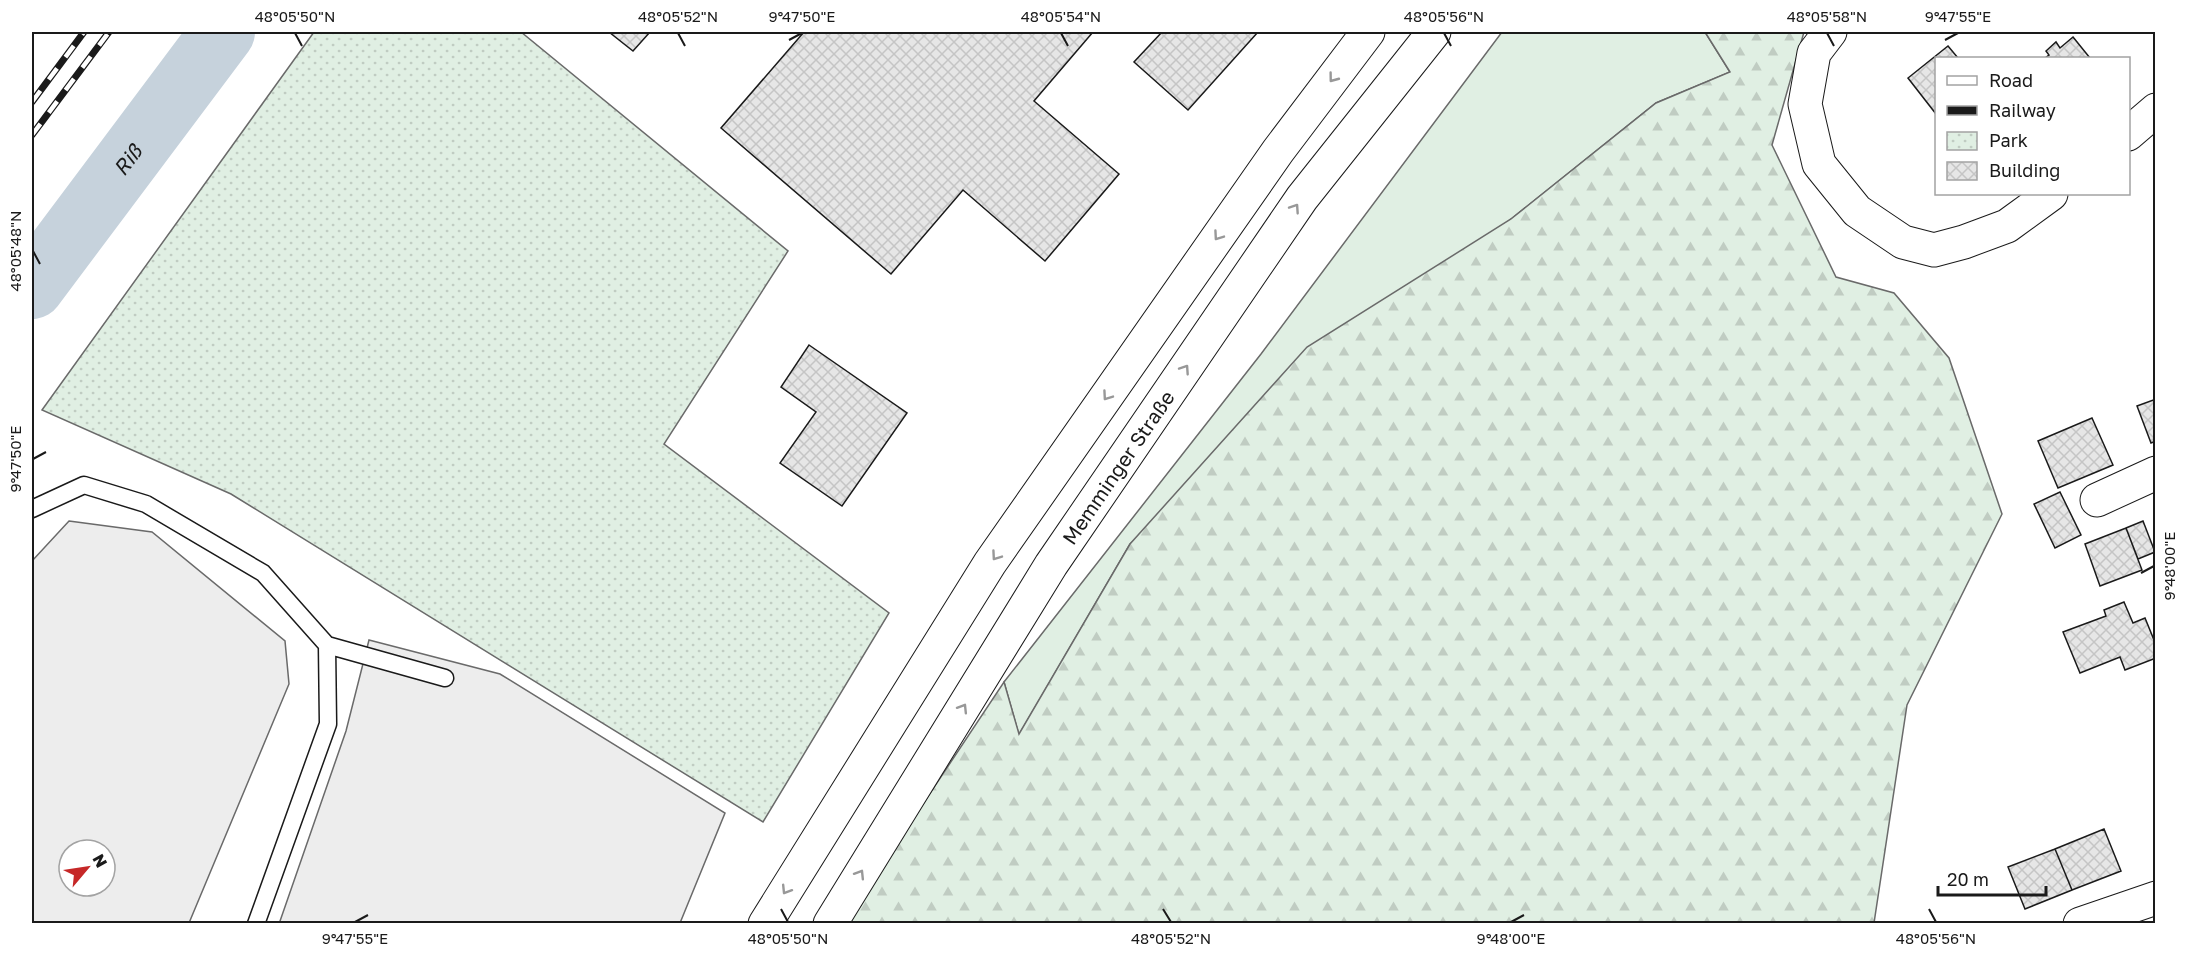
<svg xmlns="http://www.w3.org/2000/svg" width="2187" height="955" viewBox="0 0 2187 955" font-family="'Golos Text',sans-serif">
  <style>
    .grass { fill: #e0efe3; stroke: #6a6a6a; stroke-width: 1.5 }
    .forest { fill: url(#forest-firs); stroke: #6a6a6a; stroke-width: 1.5 }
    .park { fill: url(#park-dots); stroke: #6a6a6a; stroke-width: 1.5 }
    .parking { fill: #ededed; stroke: #6a6a6a; stroke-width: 1.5; fill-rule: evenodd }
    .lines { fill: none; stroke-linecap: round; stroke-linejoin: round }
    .river { stroke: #c6d2dc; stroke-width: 64 }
    .building { fill: url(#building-cross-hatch); stroke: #1a1a1a; stroke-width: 1.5 }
    .service-casing { stroke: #1a1a1a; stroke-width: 19 }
    .minor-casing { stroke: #1a1a1a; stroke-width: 35 }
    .secondary-casing { stroke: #1a1a1a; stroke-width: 35 }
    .primary-casing { stroke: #1a1a1a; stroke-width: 35 }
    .service { stroke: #fff; stroke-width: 16 }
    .minor { stroke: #fff; stroke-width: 33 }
    .secondary { stroke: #fff; stroke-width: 33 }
    .primary { stroke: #fff; stroke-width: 33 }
    .rail-casing { stroke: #1a1a1a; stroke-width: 7 }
    .rail { stroke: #fff; stroke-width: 4.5; stroke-dasharray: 14; stroke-linecap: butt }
    .oneway { stroke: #989898 }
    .ticks { fill: none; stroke: #1a1a1a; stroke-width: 2 }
    .labels { text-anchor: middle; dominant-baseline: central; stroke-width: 4.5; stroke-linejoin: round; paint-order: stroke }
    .street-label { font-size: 20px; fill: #1a1a1a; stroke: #fff }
    .water-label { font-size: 21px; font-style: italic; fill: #1a1a1a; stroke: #fff }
    .neatline { fill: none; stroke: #1a1a1a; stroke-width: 2 }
    .ticks-label { font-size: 15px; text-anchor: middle; fill: #1a1a1a }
  </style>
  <defs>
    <pattern id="forest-firs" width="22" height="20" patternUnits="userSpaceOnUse" patternTransform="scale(1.5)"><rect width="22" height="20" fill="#e0efe3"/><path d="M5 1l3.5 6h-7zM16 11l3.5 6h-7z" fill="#c0ccc2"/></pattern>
    <pattern id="park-dots" width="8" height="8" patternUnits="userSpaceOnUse" patternTransform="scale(1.5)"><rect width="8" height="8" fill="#e0efe3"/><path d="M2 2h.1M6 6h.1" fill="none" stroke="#c0ccc2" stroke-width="1.8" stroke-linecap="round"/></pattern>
    <pattern id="building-cross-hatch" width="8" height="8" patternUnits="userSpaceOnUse" patternTransform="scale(1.5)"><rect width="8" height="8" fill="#e6e6e6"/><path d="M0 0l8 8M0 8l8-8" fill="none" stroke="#c5c5c5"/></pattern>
  </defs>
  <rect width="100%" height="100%" fill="#fff"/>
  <path class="grass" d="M1502,32H1705L1730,72L1656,103L1511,219L1130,544L1019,735L1004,682L1261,354Z"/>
  <path class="forest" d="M1705,32H1804L1772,145L1836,277L1894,293L1949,358L2002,514L1907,705L1874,923L846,924L883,864L1004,682L1019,734L1130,544L1307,347L1511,219L1656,103L1730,72Z"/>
  <path class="park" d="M314,32H521L788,251L664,444L889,613L763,822L231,494L42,410Z"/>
  <path class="parking" d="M69,521L152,532L285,641L289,684L189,923H32V561ZM69,850H105V886H69Z
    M369,640L500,674L725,813L680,923L279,924L346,731Z"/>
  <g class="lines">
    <path class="river" id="s1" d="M32,287L223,32"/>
  </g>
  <path class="building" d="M609,32H650L633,51Z
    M804,32H1093L1034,101L1119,174L1045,261L963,190L891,274L721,128Z
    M1162,32H1258L1188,110L1134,62Z
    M2073,37L2090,58H2045L2049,55L2046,51L2056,42L2060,48Z
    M1948,46L1958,58H1936V114L1908,78Z
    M809,345L907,413L842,506L780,463L816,412L781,387Z
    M2156,399V441L2151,443L2137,406Z
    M2092,418L2113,465L2058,488L2038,441Z
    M2060,492L2081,535L2055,548L2034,504Z
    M2143,521L2155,552L2138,559L2126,528Z
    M2126,528L2142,570L2100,586L2085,544Z
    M2124,602L2133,623L2145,618L2156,645V658L2125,670L2120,657L2080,673L2063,632L2106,616L2104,610Z
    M2104,829L2121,871L2072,890L2055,849Z
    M2055,849L2072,890L2025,909L2008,867Z"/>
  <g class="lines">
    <g class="service-casing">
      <path id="service" d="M32,509L84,485L146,504L263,573L327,645L328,724L256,924
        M327,645L445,678"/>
    </g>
    <g class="minor-casing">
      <path id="minor" d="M2097,500L2156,473
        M2080,924L2156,898"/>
    </g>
    <g class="secondary-casing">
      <path id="secondary" d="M1830,32L1814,53L1805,104L1819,164L1857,211L1903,242L1934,250L1964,242L2007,226L2051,194
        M2128,134L2156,110"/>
    </g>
    <g class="primary-casing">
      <g id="primary">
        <path d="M765,924L990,563L1278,151L1368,32"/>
        <path id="s2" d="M830,924L1051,565L1302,198L1434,32"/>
      </g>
    </g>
    <use href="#service" class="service"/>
    <use href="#minor" class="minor"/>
    <use href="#secondary" class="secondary"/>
    <use href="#primary" class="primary"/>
    <g class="rail-casing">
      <path id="rail" d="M32,102L84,32
        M32,135L109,32"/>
    </g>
    <use href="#rail" class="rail"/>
  </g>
  <defs><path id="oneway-chevron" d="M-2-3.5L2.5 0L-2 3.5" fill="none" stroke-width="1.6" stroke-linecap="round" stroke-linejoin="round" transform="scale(1.5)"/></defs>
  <g class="oneway">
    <use href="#oneway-chevron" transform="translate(1333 78) rotate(127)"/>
    <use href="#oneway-chevron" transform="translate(1295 208) rotate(-56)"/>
    <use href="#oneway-chevron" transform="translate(1218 236) rotate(125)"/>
    <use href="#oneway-chevron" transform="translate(1185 369) rotate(-56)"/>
    <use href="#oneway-chevron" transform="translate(1107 396) rotate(125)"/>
    <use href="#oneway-chevron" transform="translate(996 556) rotate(125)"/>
    <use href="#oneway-chevron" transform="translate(963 708) rotate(-58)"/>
    <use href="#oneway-chevron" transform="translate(860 874) rotate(-58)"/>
    <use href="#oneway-chevron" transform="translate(786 890) rotate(122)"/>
  </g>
  <path class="ticks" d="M295,33L302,46M678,33L685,46M1061,33L1068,46M1444,33L1451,46M1827,33L1834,46M789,40L802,33M1945,40L1958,33M33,251L40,264M33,459L46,452M2141,573L2154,566M781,909L788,922M1163,909L1171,922M1929,909L1936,922M355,922L368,915M1511,922L1524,915"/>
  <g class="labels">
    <g class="street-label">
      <text stroke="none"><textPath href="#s2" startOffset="540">Memminger Straße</textPath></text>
    </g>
    <g class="water-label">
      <text stroke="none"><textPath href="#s1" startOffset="159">Riß</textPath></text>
    </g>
  </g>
  <rect width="2187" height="955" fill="none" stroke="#ffffff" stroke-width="66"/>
  <rect x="1935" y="57" width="195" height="138" fill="#ffffff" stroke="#a3a3a3" stroke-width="1.5"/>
  <rect x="1947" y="76" width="30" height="9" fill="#ffffff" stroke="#a3a3a3" stroke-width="1.5"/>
  <text x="1989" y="87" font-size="18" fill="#1a1a1a">Road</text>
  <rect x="1947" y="106" width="30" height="9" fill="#1a1a1a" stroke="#a3a3a3" stroke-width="1.5"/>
  <text x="1989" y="117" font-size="18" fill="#1a1a1a">Railway</text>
  <rect x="1947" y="132" width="30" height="18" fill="url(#park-dots)" stroke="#a3a3a3" stroke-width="1.5"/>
  <text x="1989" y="147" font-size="18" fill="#1a1a1a">Park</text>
  <rect x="1947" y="162" width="30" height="18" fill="url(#building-cross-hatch)" stroke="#a3a3a3" stroke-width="1.5"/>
  <text x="1989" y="177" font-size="18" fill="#1a1a1a">Building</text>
  <g transform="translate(87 868) rotate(61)"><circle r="28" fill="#ffffff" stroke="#a3a3a3" stroke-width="1.5"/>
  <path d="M0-4.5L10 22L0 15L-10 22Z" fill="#c62828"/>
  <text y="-9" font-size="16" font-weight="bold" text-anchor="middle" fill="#1a1a1a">N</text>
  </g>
  <path d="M1938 886v9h108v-9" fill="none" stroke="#1a1a1a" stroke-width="3"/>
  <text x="1947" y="886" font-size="18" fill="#1a1a1a" stroke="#ffffff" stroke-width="4.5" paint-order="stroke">20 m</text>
  <rect x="33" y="33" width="2121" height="889" class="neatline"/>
  <g class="ticks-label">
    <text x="295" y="22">48°05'50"N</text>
    <text x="678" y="22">48°05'52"N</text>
    <text x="802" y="22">9°47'50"E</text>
    <text x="1061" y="22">48°05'54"N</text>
    <text x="1444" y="22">48°05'56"N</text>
    <text x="1827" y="22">48°05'58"N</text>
    <text x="1958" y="22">9°47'55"E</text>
    <text transform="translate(16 251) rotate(-90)" y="5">48°05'48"N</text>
    <text transform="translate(16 459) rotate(-90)" y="5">9°47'50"E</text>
    <text transform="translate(2170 566) rotate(-90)" y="5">9°48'00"E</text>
    <text x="355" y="944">9°47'55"E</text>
    <text x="788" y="944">48°05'50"N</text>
    <text x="1171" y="944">48°05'52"N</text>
    <text x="1511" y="944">9°48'00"E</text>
    <text x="1936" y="944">48°05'56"N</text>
  </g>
</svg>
